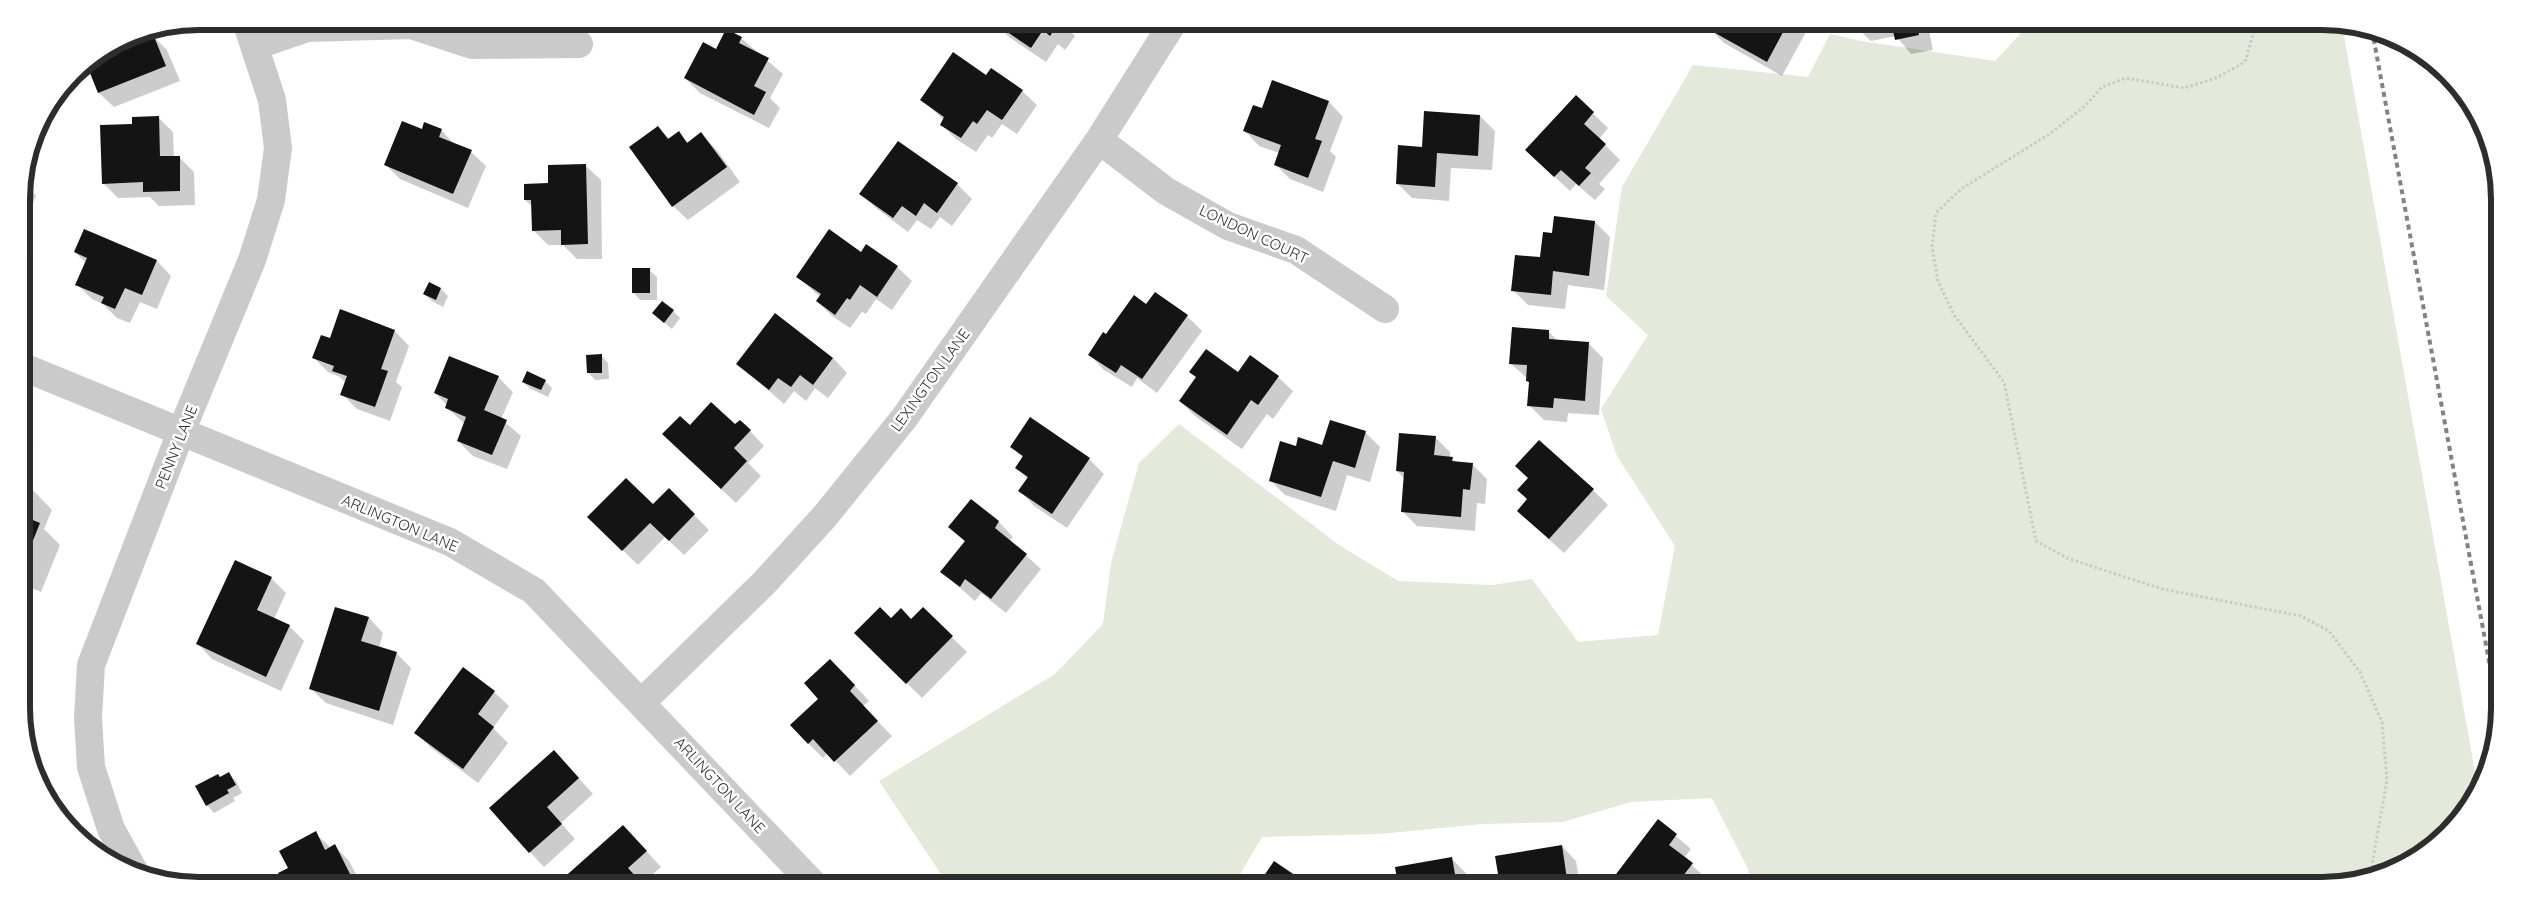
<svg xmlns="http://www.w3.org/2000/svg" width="2521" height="907" viewBox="0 0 2521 907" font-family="Quicksand,sans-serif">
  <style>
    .green { fill: #e3e9db }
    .shadow { fill: #0003 }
    .building { fill: #141414 }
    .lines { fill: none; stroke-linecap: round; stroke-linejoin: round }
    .path { stroke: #cacaca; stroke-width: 3; stroke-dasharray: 2.5 2.5; stroke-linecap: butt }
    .minor { stroke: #cacaca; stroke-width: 28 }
    .rail { stroke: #828282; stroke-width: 4; stroke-dasharray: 5 4; stroke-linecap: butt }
    .labels { text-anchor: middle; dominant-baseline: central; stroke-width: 5; stroke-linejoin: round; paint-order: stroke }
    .street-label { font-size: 15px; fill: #2d2d2d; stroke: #fff }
    .rim { fill: none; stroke: #2d2d2d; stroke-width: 6 }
  </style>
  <rect width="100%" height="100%" fill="#fff"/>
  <path class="green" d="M2032,21H2322L2342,25L2478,789C2460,826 2418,863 2379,876C2364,881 2348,882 2333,885H1752L1747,867L1712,798L1631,802L1563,822L1482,824L1380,834L1262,837L1233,886H949L879,781L1055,674L1103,624L1111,563L1139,463L1179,424L1339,545L1398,581L1493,585L1532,579L1578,642L1658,635L1675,546L1617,456L1601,409L1648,335L1606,296L1622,187L1693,65L1808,77L1830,34L1861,41L1995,61Z"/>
  <path class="shadow" d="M1075,21L1069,30L1075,36L1065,50L1058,44L1046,62L1009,37L994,22Z
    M1713,21H1812L1782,76L1724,43L1709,28Z
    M1855,21H1927L1933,50L1911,54L1896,36L1871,41L1856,27Z
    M140,33L145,38L152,35L167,50L180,81L114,107L99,93L87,62L131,35Z
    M741,38L783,74L770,98L780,108L769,128L700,93L685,78L717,50Z
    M986,76L1022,91L1037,105L1017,134L1002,124L992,138L988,135L976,152L956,139L941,124L944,120L922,100Z
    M1576,97L1608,128L1599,139L1620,160L1599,184L1605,189L1595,200L1576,184L1570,191L1542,165Z
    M1329,102L1343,117L1330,151L1336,157L1323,192L1290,179L1275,164L1279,153L1259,146L1245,131L1262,110Z
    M1480,116L1495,131L1492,170L1451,168L1449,201L1412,198L1397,183L1423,148Z
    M158,117L173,132L174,158L179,157L194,172L195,205L159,206L150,197L118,198L103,183L134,125Z
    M658,128L670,139L678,133L689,143L701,134L716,149L740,182L688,220L673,206Z
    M422,130H441L455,145L471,152L486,166L468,208L400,179L385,164Z
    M586,166L601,180L602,259H577L563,245H548L533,230L532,206L525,200Z
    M23,182L36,196L22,230V187Z
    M957,184L972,199L952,226L940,217L931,229L917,220L908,232L876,208L861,194Z
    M1595,222L1610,237L1604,290L1568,285L1565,309L1528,305L1513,290L1541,258L1553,235Z
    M84,230L157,261L171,276L157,309L140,302L130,323L117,318L103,304L92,299L77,284L86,263L75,252Z
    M862,253L897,267L912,281L892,310L876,299L866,314L862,312L850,328L832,316L817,301L820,297L798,277Z
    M649,270L657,277V300H640L633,292Z
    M441,289L448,296L443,307L432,301L424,294Z
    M1146,306L1187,316L1202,331L1157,393L1137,378L1132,387L1104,370L1090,355L1106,335Z
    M673,311L680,318L672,329L661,320Z
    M395,331L409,346L396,382L402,387L390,421L357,409L342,394L346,383L340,377L328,372L314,358L331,340Z
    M1548,331L1558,341L1588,343L1603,358L1599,415L1568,413L1567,422L1544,420L1529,405L1530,384L1527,378L1510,363Z
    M601,355L608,363L609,379L595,380L588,372Z
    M833,358L847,373L828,398L815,388L806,401L794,391L784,404L738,364Z
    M1239,373L1278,377L1293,391L1273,419L1267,414L1242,449L1195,416L1180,401Z
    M498,377L513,392L501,419L521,436L507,469L473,456L458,441L465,424L446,407L447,405L435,393Z
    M545,381L552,388L548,397L531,389L523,382Z
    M735,426L750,431L764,446L748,463L761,476L736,503L678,449L690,427Z
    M1365,432L1380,447L1370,482L1347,475L1336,511L1285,495L1270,480L1323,446Z
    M1435,437L1450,452V458L1457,463L1472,464L1487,479L1485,504L1477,503L1475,531L1417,526L1402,511L1405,479L1397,471Z
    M1012,447L1089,459L1104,474L1067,528L1034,506L1020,491L1028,479L1017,468L1023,458Z
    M23,485L31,488L52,510L44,529L60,545L41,592L24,585Z
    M669,490L709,530L684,555L665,537L638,565L589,517L653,506Z
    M1593,490L1608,505L1564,553L1533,525Z
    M971,500L999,522L1013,537L1010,541L1041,569L1006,613L981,593L975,601L942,572L965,542L950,527Z
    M271,578L286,593L274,619L289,626L304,641L281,691L212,659L198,644Z
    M336,608L369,618L383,633L379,648L396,653L411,668L393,725L326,703L311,689Z
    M923,609L967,652L922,698L856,633L891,620H911Z
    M845,675L869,701L863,706L892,736L850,776L828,753L823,758L808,743Z
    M494,692L509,706L493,728L508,743L478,783L430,747L416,732Z
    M554,751L593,794L561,823L575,839L544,867L530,852Z
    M229,774L236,781L242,793L233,798L235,801L214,813L207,805L221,778Z
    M1658,821L1691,849L1684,858L1707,879L1702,885L1616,886Z
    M315,833L331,848L335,846L349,861L362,886H279L284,883L290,869Z
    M637,841L661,867L642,884L644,886H565Z
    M1562,846L1576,861L1580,886H1501Z
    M1451,858L1466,873L1469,886H1400Z"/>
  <path class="building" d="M991,21H1060L1050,36L1043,30L1031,48Z
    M1712,21H1789L1767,62L1708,29Z
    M1854,21H1878V22L1855,27Z
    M1891,21H1916L1919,35L1895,40Z
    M726,29L742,37L739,43L769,58L754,86L766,92L754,115L684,78L703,42L716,49Z
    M137,34L139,40L153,34L166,66L98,93L86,63Z
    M953,52L986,75L991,68L1023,90L1002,120L987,110L977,124L973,121L961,138L940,125L944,117L920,100Z
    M1272,80L1329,101L1315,139L1322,141L1308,178L1274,165L1281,145L1243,131L1253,105L1262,108Z
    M1576,95L1594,112L1584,124L1606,144L1585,168L1591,173L1579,186L1561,170L1554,177L1525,150Z
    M1424,111L1480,115L1478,156L1437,153L1435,187L1396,184L1398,145L1422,147Z
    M159,116L160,156H180V191L143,192V182L102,184L100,125L132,124V117Z
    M402,121L422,129L424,122L442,129L439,137L472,150L453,194L384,165Z
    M658,126L668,139L679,131L687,143L701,132L727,167L672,207L629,147Z
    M898,141L958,183L937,213L924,203L916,216L902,206L893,218L859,194Z
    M586,164L588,244L561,245V230L532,231L531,200H524V184L548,183V165Z
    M1554,216L1595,221L1589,276L1553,271L1551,295L1511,291L1515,255L1540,257L1543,232L1552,233Z
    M84,229L157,260L142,295L125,288L115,309L101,303L104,297L75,285L87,258L74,252Z
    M829,229L861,252L866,244L898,266L877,297L860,285L850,300L847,298L835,315L816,301L821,294L796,277Z
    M632,268H650V293H632Z
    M429,282L441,288L436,300L423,294Z
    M1155,292L1188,315L1142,379L1121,365L1116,373L1088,355L1103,332L1106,334L1134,295L1146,304Z
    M662,301L674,310L664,323L652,313Z
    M340,309L395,330L381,369L388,371L375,407L340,395L347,376L332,371L334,366L312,358L321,335L330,338Z
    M775,313L833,358L813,385L800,375L791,387L778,378L769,390L736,364Z
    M1512,327L1549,330V339L1589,342L1585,401L1554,398L1553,408L1527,406L1529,382L1526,381L1527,365L1509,364Z
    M1206,349L1238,372L1250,355L1279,376L1258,405L1251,400L1227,435L1179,401L1196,377L1189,372Z
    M602,354V373H587L586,355Z
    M449,356L499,376L484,410L507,420L492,455L457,441L466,417L445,408L448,399L434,393Z
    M527,371L546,380L541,390L522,382Z
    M711,402L735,424L740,420L751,430L734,448L747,461L721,489L662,434L680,416L690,425Z
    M1030,417L1090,458L1052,514L1018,491L1028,477L1015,468L1023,456L1010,447Z
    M1330,420L1366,431L1355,468L1333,461L1321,497L1269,481L1280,441L1296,446L1298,437L1322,445Z
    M1399,433L1436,436L1434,455L1453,457L1452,461L1473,463L1470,490L1463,489L1461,517L1401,512L1404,472L1396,471Z
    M1539,440L1594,489L1549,539L1517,511L1527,499L1517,490L1528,478L1515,466Z
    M626,478L653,504L669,488L695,514L669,541L650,523L622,551L587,517Z
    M23,484L31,487L23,507Z
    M971,499L999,521L995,528L1027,554L991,599L965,579L960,587L940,572L965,541L948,527Z
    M23,516L40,523L24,563Z
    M235,560L272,577L257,610L290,625L266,677L196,644Z
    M335,607L369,617L361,641L397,652L379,711L309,689Z
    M880,607L891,618L901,608L911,619L923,607L953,636L906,684L854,633Z
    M830,659L855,685L850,691L878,721L834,762L813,739L808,744L790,725L818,699L804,683Z
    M463,667L495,691L478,714L494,727L463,769L414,733Z
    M554,750L579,778L547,807L562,824L529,853L489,808Z
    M229,772L236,785L227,790L229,793L206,806L195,786L218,774L220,777Z
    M1658,819L1677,834L1669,845L1693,863L1676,885L1615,886L1610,882Z
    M623,825L647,851L628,868L639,880L633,886H564L560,881Z
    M316,831L325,850L335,844L356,886H277L283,882L278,873L288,868L279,851Z
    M1562,845L1568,886H1500L1495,856Z
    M1452,857L1457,886H1398L1395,867Z
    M1274,861L1311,886H1257Z"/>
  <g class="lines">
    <path class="path" d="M2257,21L2245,62L2216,78L2184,88L2126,78L2102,87L2086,105L2051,133L1961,189L1936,213L1932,247L1938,281L1954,315L2004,382L2036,541L2067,558L2162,589L2301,616L2329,631L2360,672L2382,722L2387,780L2372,865L2379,876"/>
    <path class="minor" d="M255,46L307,28L411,25L472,45L579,44
      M1099,140L1166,191L1228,226L1296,250L1385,309
      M23,367L450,542L534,591L815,886
      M642,702L764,583L825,516L905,417L1099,140L1174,21
      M134,871L111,829L91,767L88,718L91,665L181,432L252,260L271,200L278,148L272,100L246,21"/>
    <path class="rail" d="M2372,30L2499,715"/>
  </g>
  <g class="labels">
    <g class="street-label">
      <text transform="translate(1254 234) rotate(25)">LONDON COURT</text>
      <text transform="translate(930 380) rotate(-54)">LEXINGTON LANE</text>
      <text transform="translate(176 447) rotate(-68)">PENNY LANE</text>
      <text transform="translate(400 523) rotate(23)">ARLINGTON LANE</text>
      <text transform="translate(720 785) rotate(47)">ARLINGTON LANE</text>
    </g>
  </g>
  <path d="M0 0H2521V907H0ZM199 30H2322A169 169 0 0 1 2491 199V708A169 169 0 0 1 2322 877H199A169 169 0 0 1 30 708V199A169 169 0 0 1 199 30Z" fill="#fff" fill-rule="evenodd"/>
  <path class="rim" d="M199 30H2322A169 169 0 0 1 2491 199V708A169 169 0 0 1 2322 877H199A169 169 0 0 1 30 708V199A169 169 0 0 1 199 30Z"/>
</svg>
